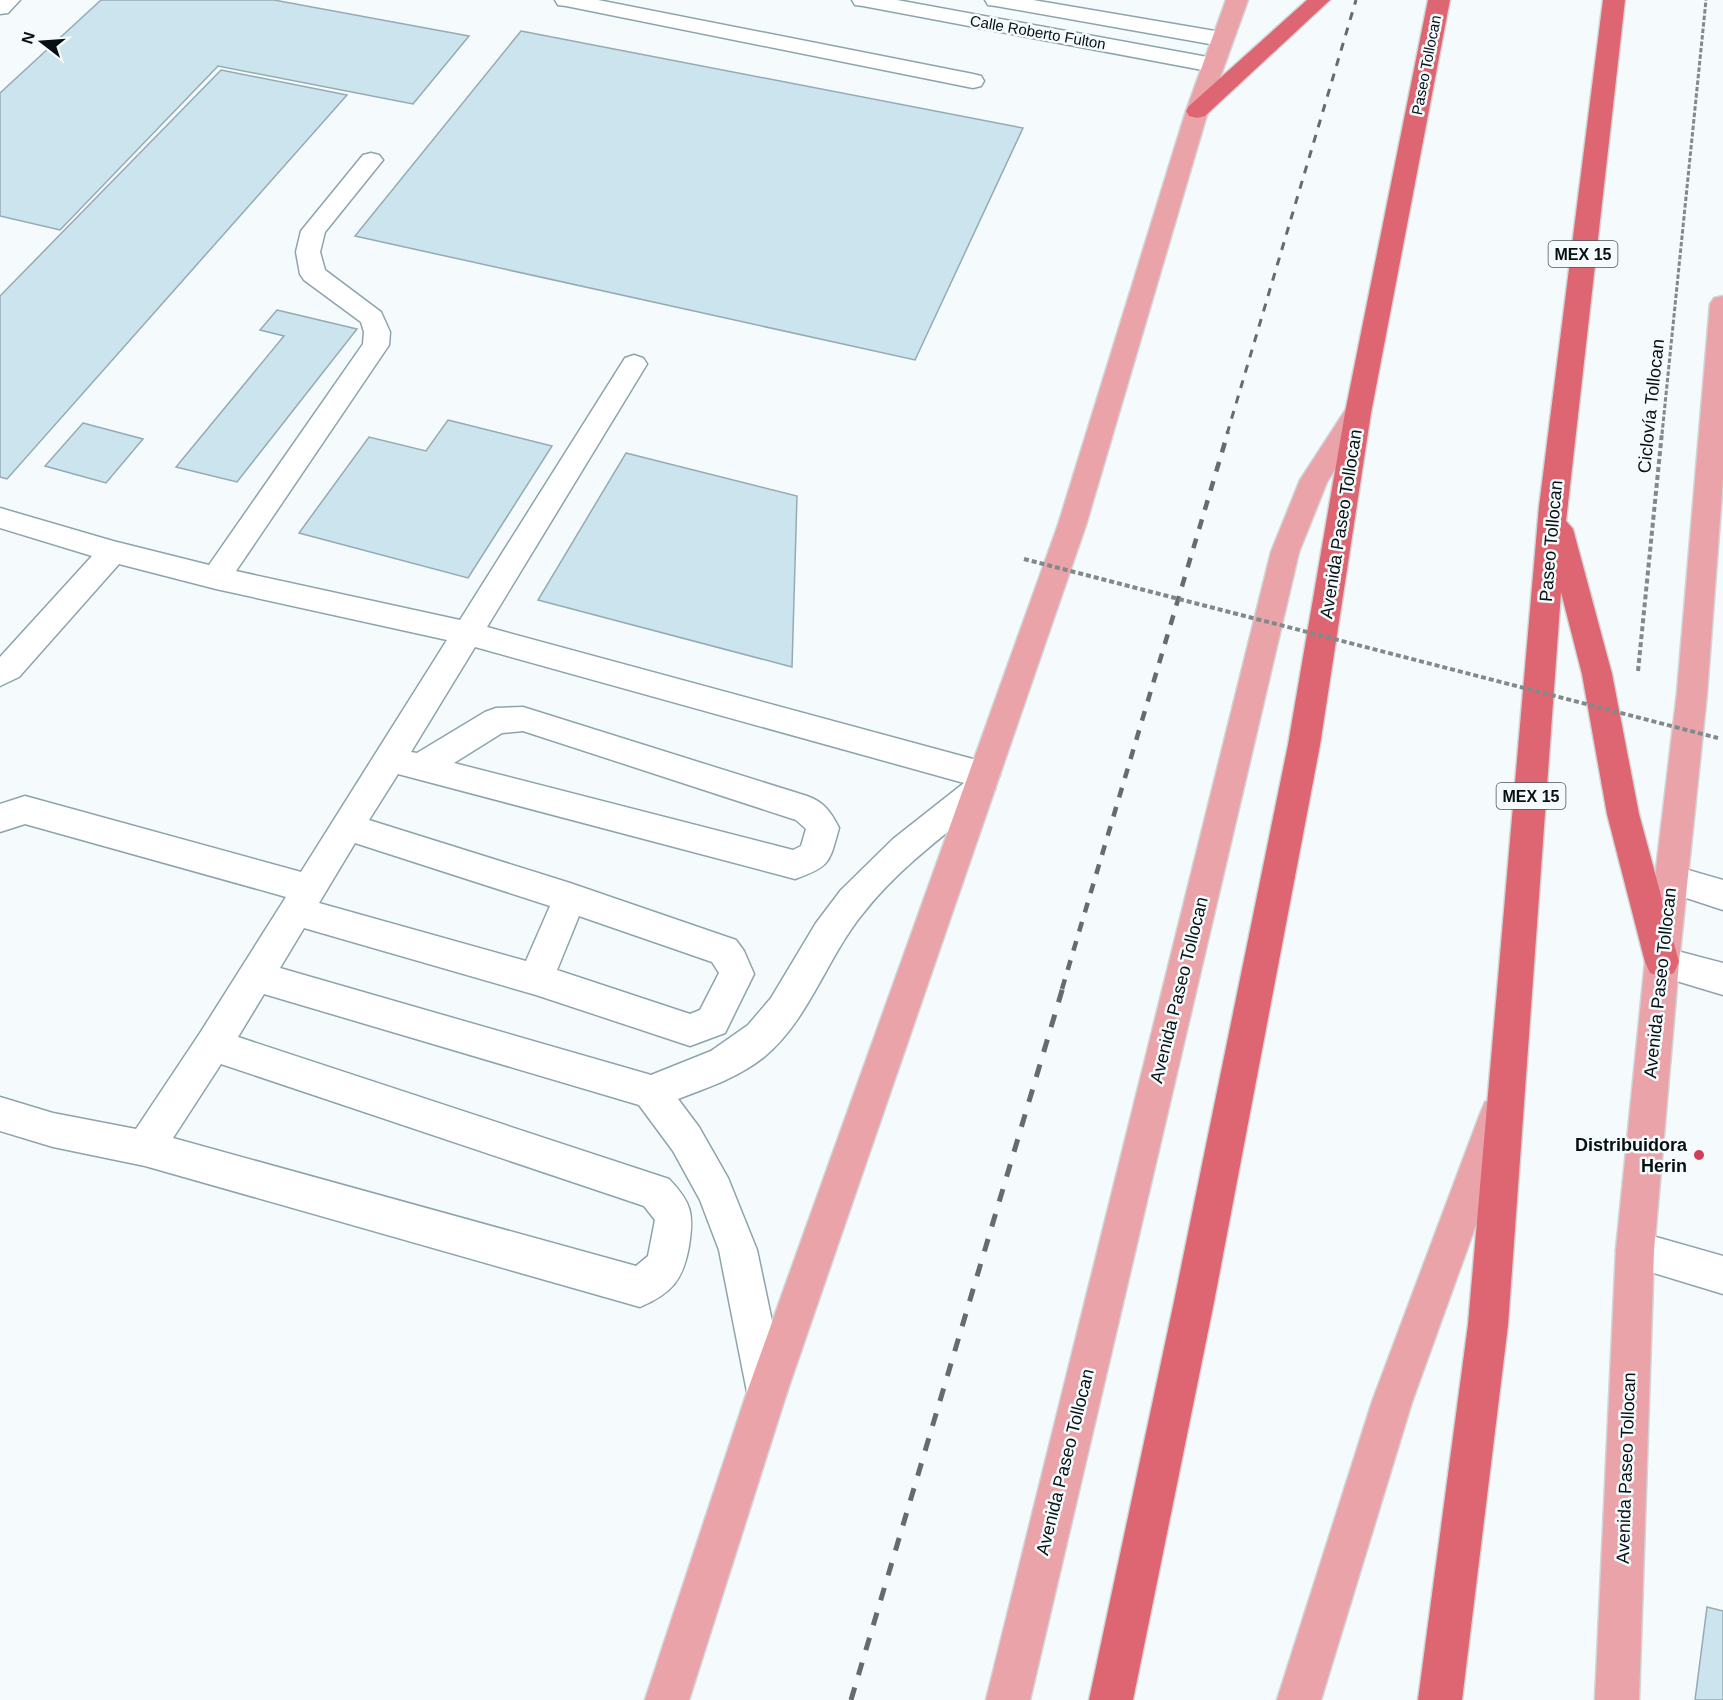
<svg xmlns="http://www.w3.org/2000/svg" width="1723" height="1700" viewBox="0 0 1723 1700" font-family="Helvetica,sans-serif">
  <style>
    .building { fill: #cbe4ed; stroke: #94abb4; stroke-width: 1.5 }
    .lines { fill: none; stroke-linecap: round; stroke-linejoin: round }
    .minor-casing { stroke: #8da4ad; stroke-width: 3 }
    .major-casing { stroke: #d2d4d5; stroke-width: 3 }
    .highway-casing { stroke: #d2d4d5; stroke-width: 3 }
    .path-far1 { stroke: #82898b; stroke-width: 3; stroke-dasharray: 4.5 2; stroke-linecap: butt }
    .path { stroke: #82898b; stroke-width: 4; stroke-dasharray: 5 3; stroke-linecap: butt }
    .minor { fill: #fff; fill-rule: evenodd }
    .major { fill: #eba3aa; fill-rule: evenodd }
    .highway { fill: #de6572; fill-rule: evenodd }
    .rail-far2 { stroke: #646c6e; stroke-width: 3; stroke-dasharray: 8 8; stroke-linecap: butt }
    .rail-far1 { stroke: #646c6e; stroke-width: 4.5; stroke-dasharray: 10 10; stroke-linecap: butt }
    .rail { stroke: #646c6e; stroke-width: 5; stroke-dasharray: 13 13; stroke-linecap: butt }
    .path-bridge { stroke: #82898b; stroke-width: 4; stroke-dasharray: 5 3; stroke-linecap: butt }
    .poi-dot { fill: #cf3f56; stroke: #f5fafc; stroke-width: 2 }
    .labels { text-anchor: middle; dominant-baseline: central; stroke-width: 5; stroke-linejoin: round; paint-order: stroke }
    .far-street-label { font-size: 15px; fill: #071013; stroke: #f5fafc }
    .shield { fill: #f5fafc; stroke: #4e5659; stroke-width: 1.5 }
    .shield-label { font-size: 16px; font-weight: bold; fill: #071013 }
    .street-label { font-size: 18px; fill: #071013; stroke: #f5fafc }
    .poi-label { font-size: 18px; font-weight: bold; fill: #071013; stroke: #f5fafc; text-anchor: end }
  </style>
  <rect width="100%" height="100%" fill="#f5fafc"/>
  <path class="building" d="M101,0H274L469,36L413,104L218,66L60,230L0,216V93Z
    M521,31L1023,128L915,360L355,236Z
    M221,70L347,95L7,479L0,477V296Z
    M277,310L357,329L237,482L176,467L284,336L260,330Z
    M448,420L552,446L468,578L299,533L369,437L426,451Z
    M83,423L143,439L106,483L45,466Z
    M626,453L797,496L792,667L538,600Z
    M1707,1607L1723,1611V1700H1695Z"/>
  <g class="lines">
    <g class="minor-casing">
      <path id="minor" d="M0,0H20L8,13L0,14Z
        M555,0H598L973,74L981,76L984,81L981,86L973,88L566,6L558,5Z
        M852,0H897L1213,58L1221,60L1224,65L1221,70L1213,72L863,6L855,5Z
        M985,0H1033L1221,32L1229,34L1232,39L1229,44L1221,46L996,6L988,5Z
        M371,153L379,155L383,160L325,232L320,252L325,270L381,312L390,332L389,345L236,571L460,620L625,358L634,355L643,358L647,364L487,627L984,762L995,766L1000,775L993,785L995,789L990,798C947,833 900,867 865,911C827,956 810,1019 764,1057C739,1077 707,1088 678,1099L699,1127L728,1178L757,1250L787,1392L781,1406L767,1412L753,1406L747,1392L719,1250L700,1200L673,1151L639,1105L264,994L238,1037L669,1179C692,1203 694,1214 689,1246C683,1280 672,1293 640,1307L145,1166L53,1147L0,1131V1097L53,1113L136,1129L200,1033L286,897L25,824L0,832V804L25,796L301,872L447,640L216,589L119,564L19,677L0,686V657L92,556L0,528V508L113,541L209,565L363,344L364,332L361,322L304,280L300,274L296,252L301,231L363,155ZM475,647L964,783L893,839L841,890L816,923L771,998L748,1025L711,1051L651,1075L280,968L304,928L536,995L690,1046L725,1033L754,974L744,951L736,940L570,883L369,820L398,774L795,879C831,866 829,863 839,828C831,812 824,802 807,796L523,707L496,708L485,712L417,753L411,752ZM523,731L796,820L806,829L801,846L793,850L454,763L502,733ZM355,843L550,906L526,961L319,903ZM579,916L712,962L719,973L700,1010L690,1014L557,970ZM221,1064L644,1206L655,1220L648,1256L636,1266L173,1138Z
        M1671,865L1723,880V910L1659,889L1654,879L1659,869Z
        M1662,947L1723,963V995L1650,973L1645,962L1650,951Z
        M1635,1231L1723,1256V1294L1621,1263L1616,1250L1621,1237Z"/>
    </g>
    <g class="major-casing">
      <path id="major" d="M1226,0H1248L1208,111L1086,525L787,1392L689,1700H645L747,1392L1058,525L1186,111Z
        M1723,296V479L1707,693L1679,962L1654,1250L1639,1700H1595L1616,1250L1645,962L1677,693L1710,304L1714,298Z
        M1358,404L1368,406L1371,413L1327,482L1299,552L1030,1700H986L1271,552L1300,480L1348,406Z
        M1498,1097L1511,1102L1516,1114L1412,1402L1321,1700H1277L1372,1402L1480,1114L1485,1102Z"/>
    </g>
    <g class="highway-casing">
      <path id="highway" d="M1307,0H1330L1205,116L1197,118L1189,116L1186,111L1189,106Z
        M1428,0H1450L1371,413L1320,745L1214,1302L1133,1700H1089L1174,1302L1288,745L1345,413Z
        M1603,0H1625L1566,521L1573,529L1612,674L1639,814L1679,962L1674,973L1662,977L1650,973L1645,962L1607,814L1582,674L1561,592L1508,1325L1462,1700H1418L1468,1325L1539,507Z"/>
    </g>
    <path class="path-far1" d="M1662,434L1706,0"/>
    <path class="path" d="M1638,671L1662,432"/>
    <use href="#minor" class="minor"/>
    <use href="#major" class="major"/>
    <use href="#highway" class="highway"/>
    <path class="rail-far2" d="M1227,434L1356,0"/>
    <path class="rail-far1" d="M1062,989L1228,432"/>
    <path class="rail" d="M851,1700L1063,987"/>
    <path class="path-bridge" d="M1024,559L1718,738"/>
  </g>
  <circle class="poi-dot" cx="1699" cy="1155" r="6"/>
  <g class="labels">
    <g class="far-street-label">
      <text transform="translate(1038 32) rotate(10)">Calle Roberto Fulton</text>
      <text transform="translate(1426 65) rotate(-79)">Paseo Tollocan</text>
    </g>
    <g class="shield">
      <rect x="1548.5" y="241" width="69" height="26" rx="4.5"/>
      <rect x="1496.5" y="783" width="69" height="26" rx="4.5"/>
    </g>
    <g class="shield-label">
      <text x="1583" y="254">MEX 15</text>
      <text x="1531" y="796">MEX 15</text>
    </g>
    <g class="street-label">
      <text transform="translate(1651 406) rotate(-84)">Ciclovía Tollocan</text>
      <text transform="translate(1341 524) rotate(-81)">Avenida Paseo Tollocan</text>
      <text transform="translate(1551 541) rotate(-85)">Paseo Tollocan</text>
      <text transform="translate(1660 983) rotate(-84)">Avenida Paseo Tollocan</text>
      <text transform="translate(1179 990) rotate(-76)">Avenida Paseo Tollocan</text>
      <text transform="translate(1065 1462) rotate(-76)">Avenida Paseo Tollocan</text>
      <text transform="translate(1626 1468) rotate(-88)">Avenida Paseo Tollocan</text>
    </g>
    <g class="poi-label">
      <text x="1687" y="1145">Distribuidora<tspan x="1687" dy="21">Herin</tspan></text>
    </g>
  </g>
  <g transform="translate(42 42) rotate(287)" stroke="#f5fafc" stroke-width="4.5" paint-order="stroke">
  <path d="M0-4.5L10 22L0 15L-10 22Z" fill="#071013"/>
  <text y="-9" font-size="16" font-weight="bold" text-anchor="middle" fill="#071013">N</text>
  </g>
</svg>
